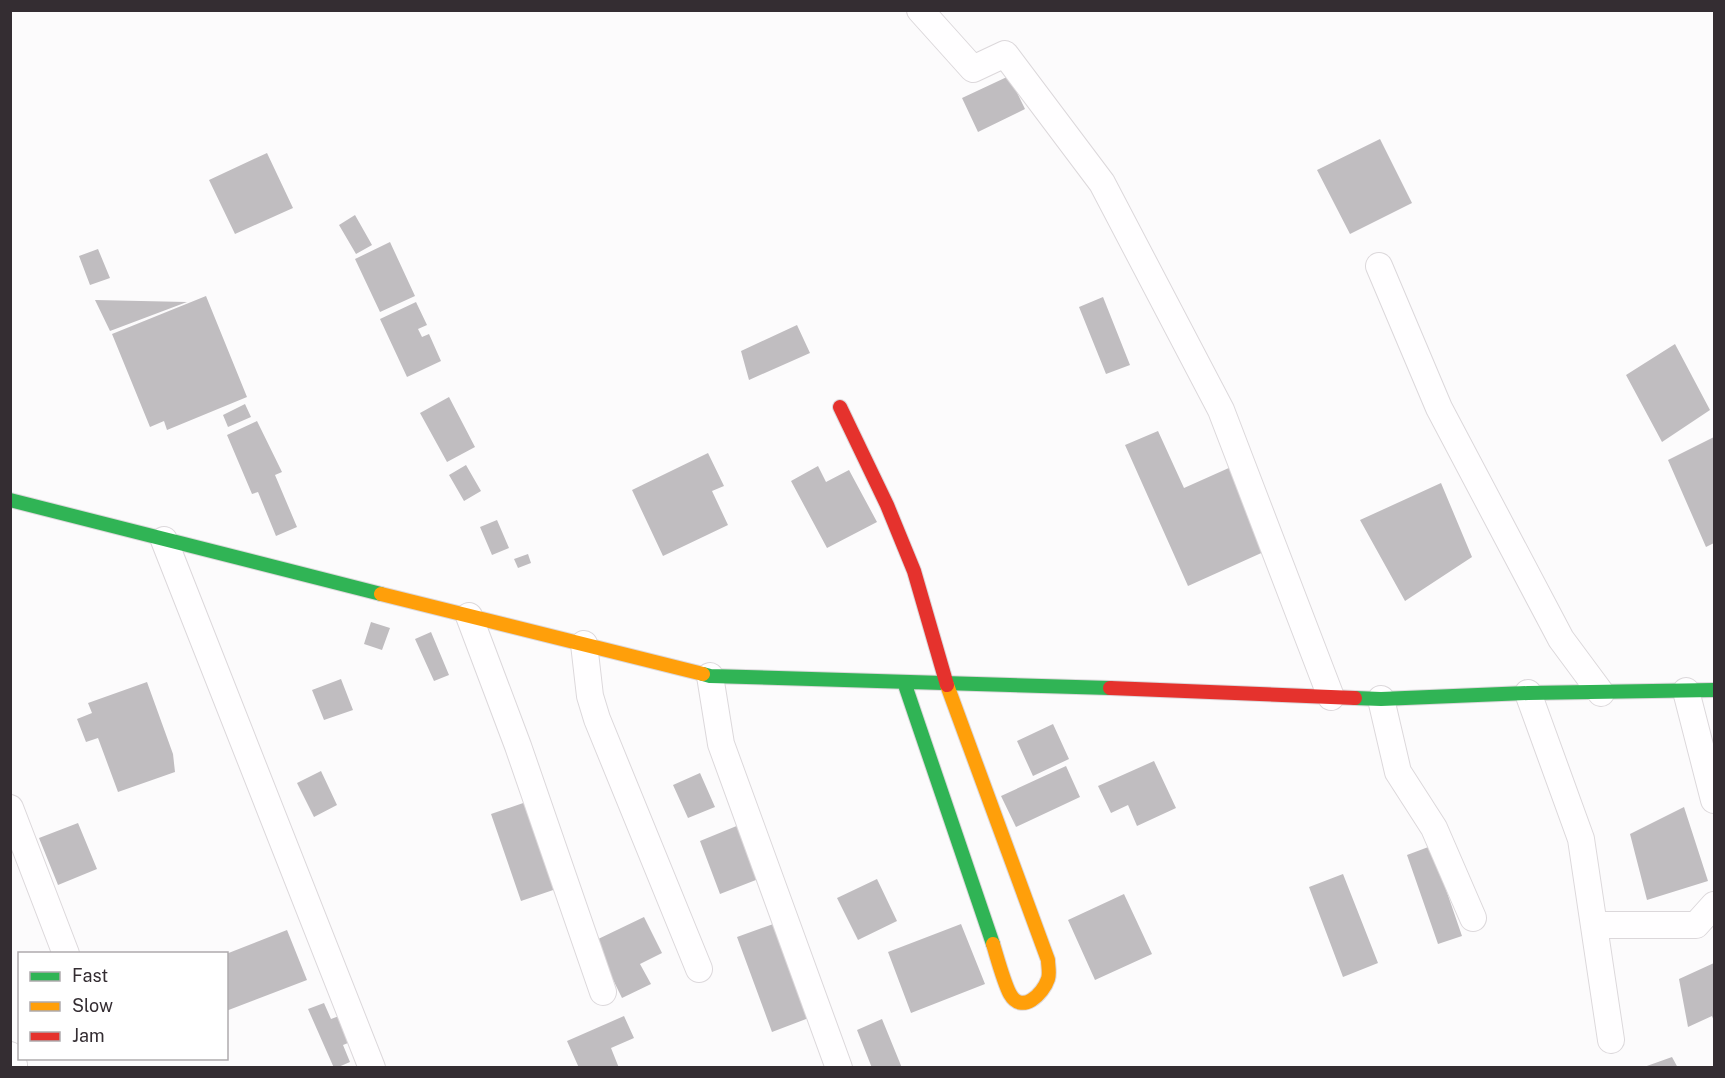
<svg xmlns="http://www.w3.org/2000/svg" width="1725" height="1078" viewBox="0 0 1725 1078" font-family="'Public Sans',sans-serif">
  <style>
    .building { fill: #c0bdc0 }
    .lines { fill: none; stroke-linecap: round; stroke-linejoin: round }
    .street-casing { stroke: #dcd8db; stroke-width: 28 }
    .fast-casing { stroke: #dcd8db; stroke-width: 16 }
    .slow-casing { stroke: #dcd8db; stroke-width: 16 }
    .jam-casing { stroke: #dcd8db; stroke-width: 16 }
    .street { stroke: #fffeff; stroke-width: 26 }
    .fast { stroke: #30b455; stroke-width: 14 }
    .slow { stroke: #ff9f0a; stroke-width: 14 }
    .jam { stroke: #e5322d; stroke-width: 14 }
  </style>
  <rect width="100%" height="100%" fill="#fcfbfc"/>
  <path class="building" d="M1009,76L1025,109L978,132L962,98Z
    M1380,139L1412,203L1350,234L1317,170Z
    M267,153L293,208L235,234L209,180Z
    M355,215L372,245L356,254L339,225Z
    M390,242L415,296L380,312L355,259Z
    M98,249L110,278L90,285L79,256Z
    M206,296L247,397L167,430L164,421L150,427L112,334Z
    M1103,297L1130,365L1106,374L1079,307Z
    M95,300L187,302L110,331Z
    M416,302L427,325L418,329L422,337L429,334L441,361L407,377L380,319Z
    M797,325L810,353L749,380L741,351Z
    M1675,344L1710,410L1662,442L1626,375Z
    M449,397L475,447L447,462L420,413Z
    M245,404L251,417L228,427L223,415Z
    M257,421L282,472L275,475L297,527L276,536L258,492L252,494L227,435Z
    M1158,431L1184,488L1231,467L1268,550L1188,586L1125,445Z
    M1714,437V543L1706,547L1668,460Z
    M708,453L724,486L712,491L728,525L663,556L632,490Z
    M466,465L481,491L464,501L449,475Z
    M818,466L826,482L849,470L877,522L827,548L791,481Z
    M1441,483L1472,557L1405,601L1360,520Z
    M497,520L509,548L492,555L480,527Z
    M528,554L531,563L518,568L514,559Z
    M371,622L390,628L382,650L364,644Z
    M431,632L449,675L434,681L415,639Z
    M341,679L353,710L324,720L312,690Z
    M147,682L173,754L175,772L118,792L98,738L86,742L77,719L92,713L88,703Z
    M1053,724L1069,759L1033,776L1017,741Z
    M1154,761L1176,808L1137,826L1128,805L1111,813L1098,786Z
    M1066,766L1080,797L1016,827L1001,796Z
    M321,771L337,805L314,817L297,783Z
    M700,773L715,807L688,818L673,785Z
    M532,800L562,887L521,901L491,814Z
    M1684,807L1708,881L1647,900L1630,834Z
    M78,823L97,869L58,885L39,838Z
    M739,825L761,878L720,894L700,841Z
    M1431,846L1462,936L1438,944L1407,855Z
    M1343,874L1378,963L1343,977L1309,887Z
    M877,879L897,921L858,940L837,898Z
    M1124,894L1152,954L1095,980L1068,920Z
    M644,917L662,953L640,964L651,984L622,998L594,941Z
    M779,922L814,1016L772,1032L737,937Z
    M961,924L985,984L911,1013L888,952Z
    M287,930L307,980L226,1011V954Z
    M1714,963V1021L1712,1016L1688,1027L1679,979Z
    M324,1003L331,1019L347,1013L358,1039L343,1045L350,1062L336,1068H334L308,1009Z
    M624,1016L634,1038L611,1048L619,1068H579L567,1041Z
    M882,1019L902,1068H872L857,1030Z
    M1672,1057L1678,1068H1644V1067Z"/>
  <g class="lines">
    <g class="street-casing">
      <path id="street" d="M920,10L973,69L1005,54L1102,183L1221,410L1331,697
        M1379,266L1439,408L1561,639L1601,693
        M164,540L372,1068
        M469,616L518,746L603,992
        M584,644L590,696L597,719L699,969
        M710,676L721,744L839,1068
        M1686,691L1714,800
        M1528,693L1581,839L1611,1040
        M1381,699L1398,772L1434,828L1473,918
        M10,808L66,954
        M1594,925H1696L1714,905
        M10,1055L14,1065"/>
    </g>
    <g class="fast-casing">
      <path id="fast" d="M10,500L381,594
        M703,674L710,676C843,681 977,683 1110,688
        M904,682L993,944
        M1355,698L1381,699L1528,693L1714,690"/>
    </g>
    <g class="slow-casing">
      <path id="slow" d="M381,594L703,674
        M947,685L1048,960C1048,966 1050,973 1048,979C1043,994 1022,1015 1010,994C1004,983 997,957 993,944"/>
    </g>
    <g class="jam-casing">
      <path id="jam" d="M840,407L887,505L914,571L947,685
        M1110,688L1355,698"/>
    </g>
    <use href="#street" class="street"/>
    <use href="#fast" class="fast"/>
    <use href="#slow" class="slow"/>
    <use href="#jam" class="jam"/>
  </g>
  <rect width="1725" height="1078" fill="none" stroke="#342d32" stroke-width="24"/>
  <rect x="18" y="952" width="210" height="108" fill="#ffffff" stroke="#aeabad" stroke-width="1.5"/>
  <rect x="30" y="972" width="30" height="9" fill="#30b455" stroke="#aeabad" stroke-width="1.5"/>
  <text x="72" y="982" font-size="18" fill="#342d32">Fast</text>
  <rect x="30" y="1002" width="30" height="9" fill="#ff9f0a" stroke="#aeabad" stroke-width="1.5"/>
  <text x="72" y="1012" font-size="18" fill="#342d32">Slow</text>
  <rect x="30" y="1032" width="30" height="9" fill="#e5322d" stroke="#aeabad" stroke-width="1.5"/>
  <text x="72" y="1042" font-size="18" fill="#342d32">Jam</text>
</svg>
